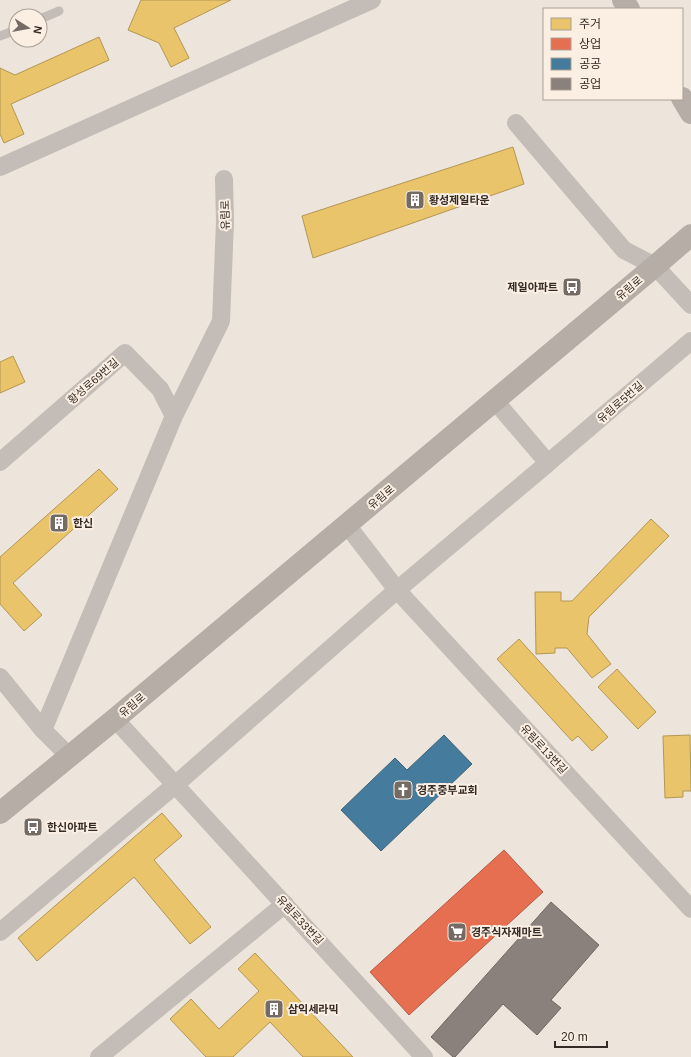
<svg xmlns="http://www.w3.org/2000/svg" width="691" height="1057" viewBox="0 0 691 1057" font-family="Arial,'Noto Sans KR',sans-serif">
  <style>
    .homes { fill: #e9c46a; stroke: #b39655 }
    .shops { fill: #e76f51; stroke: #b25a44 }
    .public { fill: #457b9d; stroke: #406379 }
    .industry { fill: #8a817c; stroke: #706762 }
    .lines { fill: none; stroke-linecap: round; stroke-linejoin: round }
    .lane { stroke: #c4bcb6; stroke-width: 9 }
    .street { stroke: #c4bcb6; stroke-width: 18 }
    .secondary { stroke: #b5ada6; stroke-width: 22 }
    .labels { text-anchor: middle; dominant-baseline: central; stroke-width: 4; stroke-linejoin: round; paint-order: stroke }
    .poi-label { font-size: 11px; font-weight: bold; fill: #352a25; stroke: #faefe2; text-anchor: start }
    .street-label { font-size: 11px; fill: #352a25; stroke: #faefe2 }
  </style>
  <rect width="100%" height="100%" fill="#ede5dc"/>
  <path class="homes" d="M141,0H231L174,28L189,58L171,67L159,43L128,30Z
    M99,37L109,60L11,104L24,134L4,143L0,134V68L15,75Z
    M513,147L524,184L313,258L302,216Z
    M13,356L25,382L0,393V362Z
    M99,469L118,489L13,583L42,615L24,631L0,604V557Z
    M651,519L669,536L589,617L587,634L611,664L592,678L567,648H555V653L536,654L535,592H561V601H572Z
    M519,639L608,737L592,751L578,736L572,741L497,659Z
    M617,669L656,712L638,729L598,687Z
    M690,735L691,791H683V797L665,798L663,736Z
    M162,813L182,836L154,860L211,927L190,944L134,877L37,961L18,938Z
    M255,953L353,1057H303L270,1022L233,1057H206L170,1019L191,999L219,1029L259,991L238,969Z"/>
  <path class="shops" d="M504,850L543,892L409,1015L370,972Z"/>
  <path class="public" d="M444,735L472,764L381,851L341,810L395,758L407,770Z"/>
  <path class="industry" d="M551,902L599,945L551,1000L561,1008L537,1035L503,1004L455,1057H453L431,1037Z"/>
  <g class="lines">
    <path class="lane" d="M40,19L59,11
      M0,36L16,30"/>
    <path class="street" d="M516,123L624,250L655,266L691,305
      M0,167L372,0
      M0,462L125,353L160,389L174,416
      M548,463L691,341
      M347,525L397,590L691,909
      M0,677L43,730
      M115,719C218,832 322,944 424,1057
      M69,756L43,730L174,416L221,321L225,222L224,179
      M0,932L175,785L397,590L548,463L495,401
      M99,1057L285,904"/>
    <path class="secondary" d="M623,0L629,9
      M682,98L691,113
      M0,813L115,719L655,266L691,235"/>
  </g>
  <defs>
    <g id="building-square" transform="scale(1)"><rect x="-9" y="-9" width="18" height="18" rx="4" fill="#756b65" stroke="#faefe2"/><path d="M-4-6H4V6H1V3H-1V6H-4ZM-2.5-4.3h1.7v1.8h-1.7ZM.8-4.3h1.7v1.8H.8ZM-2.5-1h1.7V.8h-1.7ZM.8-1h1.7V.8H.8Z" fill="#fff"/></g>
    <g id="bus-square" transform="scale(1)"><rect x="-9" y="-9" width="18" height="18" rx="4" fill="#756b65" stroke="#faefe2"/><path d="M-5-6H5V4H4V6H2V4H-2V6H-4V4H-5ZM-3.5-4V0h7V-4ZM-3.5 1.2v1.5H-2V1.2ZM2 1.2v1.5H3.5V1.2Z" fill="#fff"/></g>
    <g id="church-square" transform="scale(1)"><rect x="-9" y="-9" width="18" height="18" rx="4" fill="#756b65" stroke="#faefe2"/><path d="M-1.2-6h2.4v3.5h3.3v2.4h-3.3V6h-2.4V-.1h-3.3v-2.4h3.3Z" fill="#fff"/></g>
    <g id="supermarket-square" transform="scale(1)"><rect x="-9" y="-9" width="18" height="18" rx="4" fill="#756b65" stroke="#faefe2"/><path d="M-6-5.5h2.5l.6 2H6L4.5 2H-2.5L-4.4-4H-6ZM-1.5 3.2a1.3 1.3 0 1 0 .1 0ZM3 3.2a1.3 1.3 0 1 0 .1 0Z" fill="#fff"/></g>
  </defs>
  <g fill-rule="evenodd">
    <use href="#building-square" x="415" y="200"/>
    <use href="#bus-square" x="572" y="287"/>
    <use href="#building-square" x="59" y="523"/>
    <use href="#church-square" x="403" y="790"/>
    <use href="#bus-square" x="33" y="827"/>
    <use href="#supermarket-square" x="457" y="932"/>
    <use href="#building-square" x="274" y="1009"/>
  </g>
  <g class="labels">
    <g class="poi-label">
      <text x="429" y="200">황성제일타운</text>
      <text x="558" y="287" text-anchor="end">제일아파트</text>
      <text x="73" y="523">한신</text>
      <text x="417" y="790">경주중부교회</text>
      <text x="47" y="827">한신아파트</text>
      <text x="471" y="932">경주식자재마트</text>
      <text x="288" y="1009">삼익세라믹</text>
    </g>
    <g class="street-label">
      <text transform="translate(225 215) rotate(-91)">유림로</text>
      <text transform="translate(629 288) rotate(-40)">유림로</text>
      <text transform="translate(93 381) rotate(-41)">황성로69번길</text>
      <text transform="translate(620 402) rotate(-41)">유림로5번길</text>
      <text transform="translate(381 497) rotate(-40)">유림로</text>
      <text transform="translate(132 705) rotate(-40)">유림로</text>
      <text transform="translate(544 749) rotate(47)">유림로13번길</text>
      <text transform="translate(300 920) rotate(47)">유림로33번길</text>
    </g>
  </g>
  <rect x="543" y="8" width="140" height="92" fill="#faefe2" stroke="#aba096"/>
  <rect x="551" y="18" width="20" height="12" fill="#e9c46a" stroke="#aba096"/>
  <text x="579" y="28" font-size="12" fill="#352a25">주거</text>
  <rect x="551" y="38" width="20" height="12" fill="#e76f51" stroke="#aba096"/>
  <text x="579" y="48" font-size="12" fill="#352a25">상업</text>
  <rect x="551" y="58" width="20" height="12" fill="#457b9d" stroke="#aba096"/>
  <text x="579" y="68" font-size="12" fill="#352a25">공공</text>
  <rect x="551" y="78" width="20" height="12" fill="#8a817c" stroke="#aba096"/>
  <text x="579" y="88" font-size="12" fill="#352a25">공업</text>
  <g transform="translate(28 28) rotate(101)"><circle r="19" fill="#faefe2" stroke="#aba096"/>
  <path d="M0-3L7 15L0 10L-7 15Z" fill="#756b65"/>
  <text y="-6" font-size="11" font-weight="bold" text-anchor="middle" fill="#352a25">N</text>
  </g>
  <path d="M555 1041v6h52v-6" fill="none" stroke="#352a25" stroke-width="2"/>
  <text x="561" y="1041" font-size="12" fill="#352a25" stroke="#faefe2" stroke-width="3" paint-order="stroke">20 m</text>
</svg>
